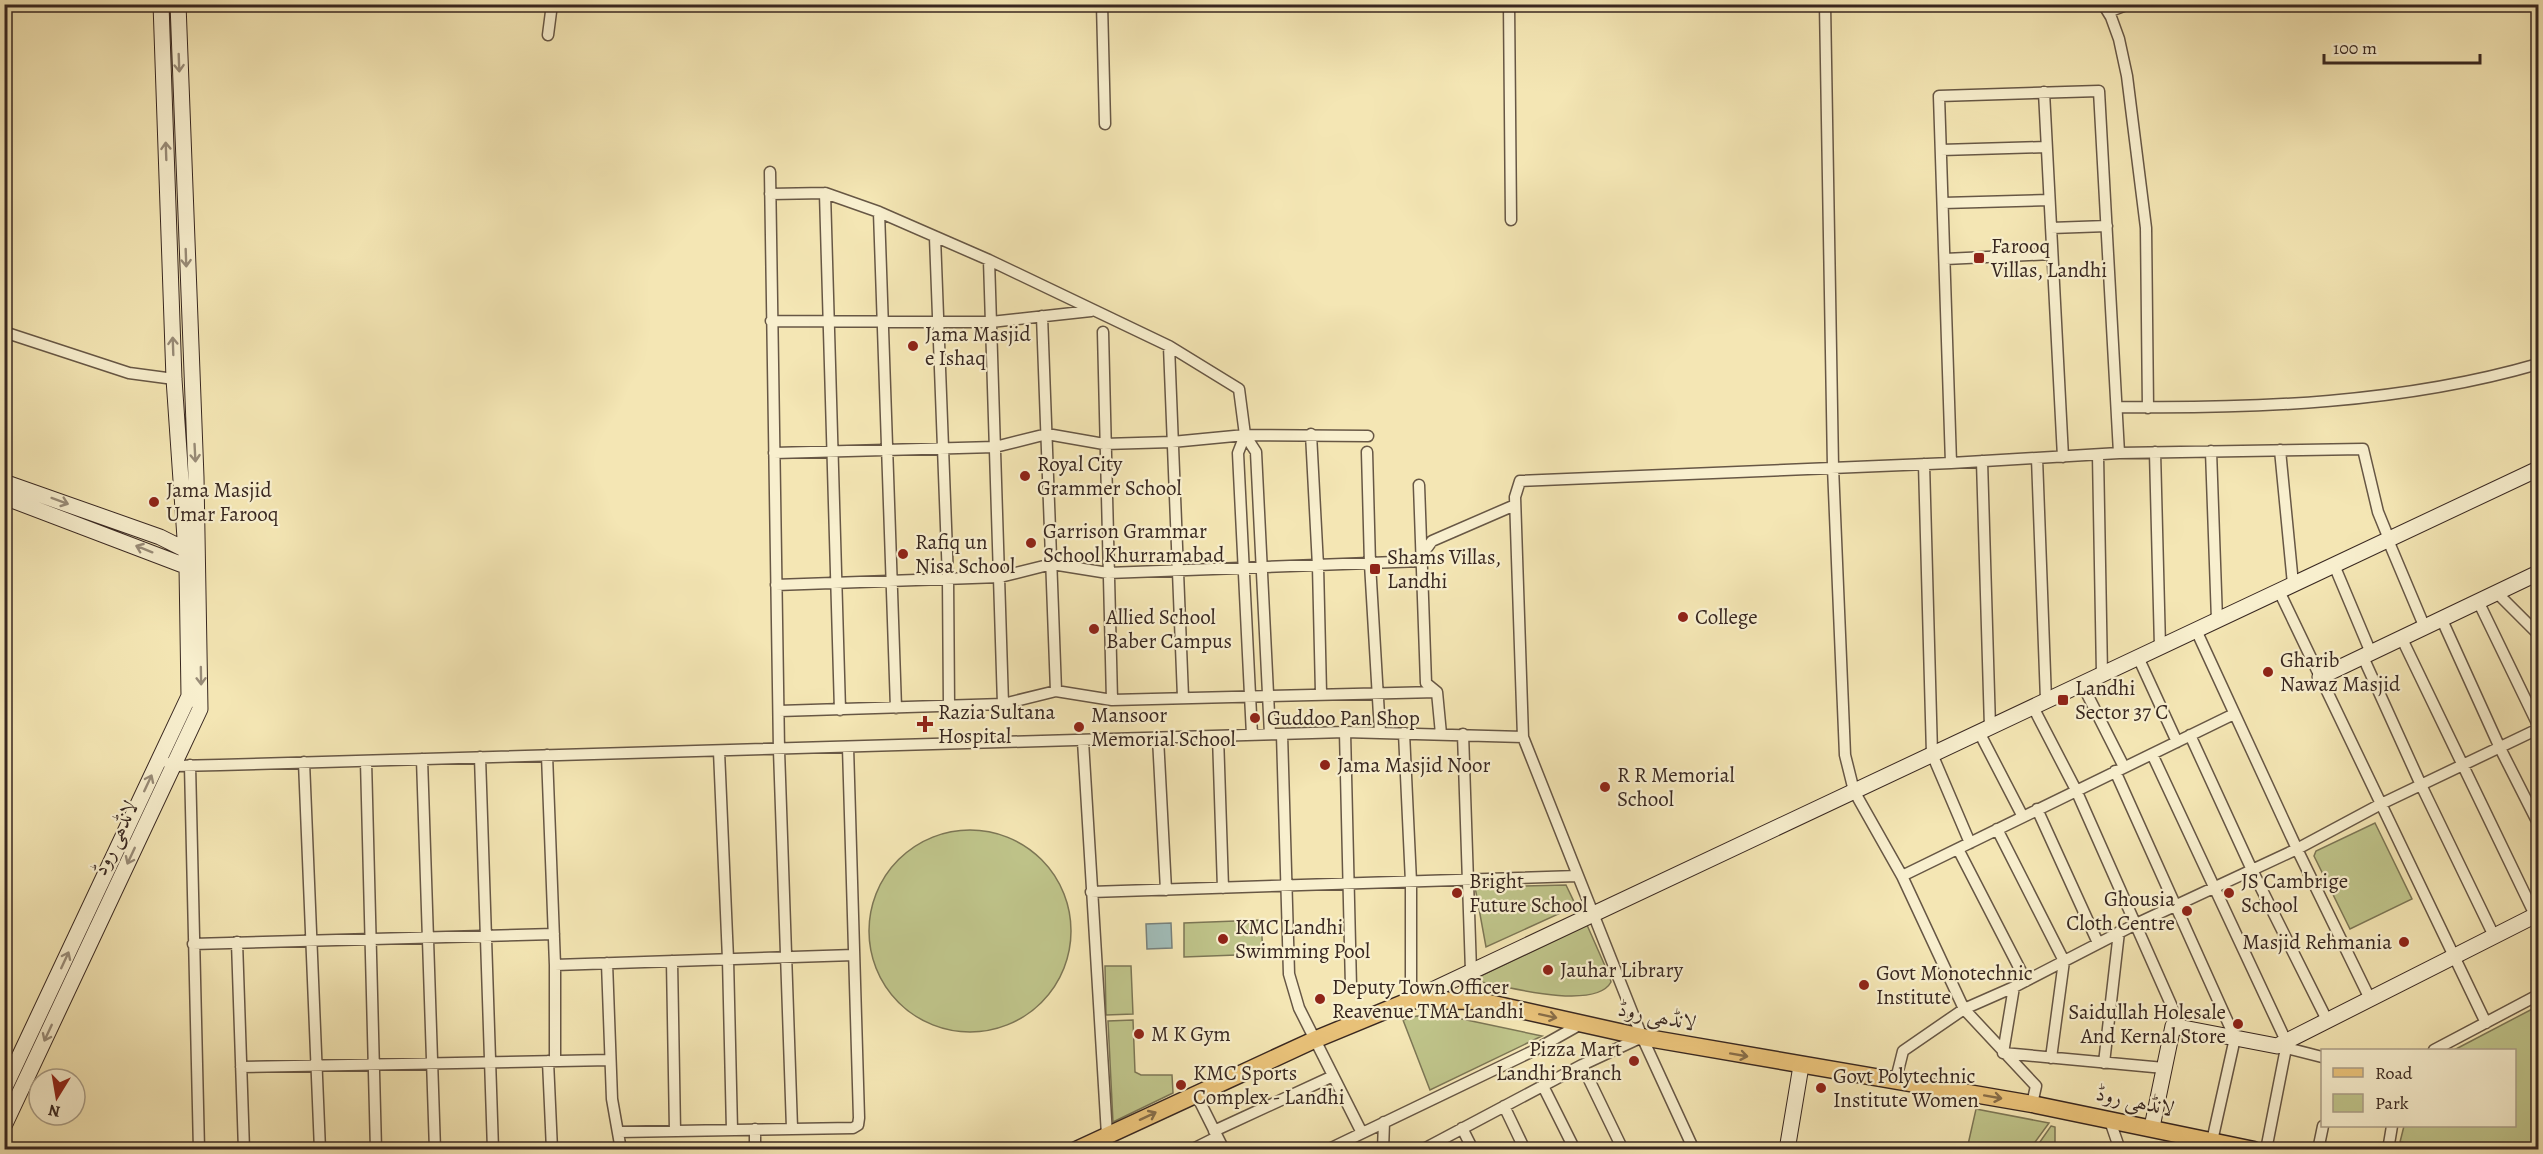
<svg xmlns="http://www.w3.org/2000/svg" width="2543" height="1154" viewBox="0 0 2543 1154" font-family="Alegreya,Amiri,serif">
  <style>
    .green { fill: #bfc48a; stroke: #7c7655; stroke-width: 1.5 }
    .water { fill: #a1bdb9; stroke: #77817c; stroke-width: 1.5 }
    .lines { fill: none; stroke-linecap: round; stroke-linejoin: round }
    .street-casing { stroke: #675745; stroke-width: 13 }
    .secondary-casing { stroke: #382720; stroke-width: 17 }
    .primary-casing { stroke: #382720; stroke-width: 19 }
    .street { stroke: #f8efce; stroke-width: 10 }
    .secondary { stroke: #f8efce; stroke-width: 15 }
    .primary { stroke: #eac37a; stroke-width: 16 }
    .oneway { stroke: #988b77 }
    .oneway2 { stroke: #886d48 }
    .poi-dot { fill: #8f2418; stroke: #f8efce; stroke-width: 2 }
    .labels { text-anchor: middle; dominant-baseline: central; stroke-width: 4.5; stroke-linejoin: round; paint-order: stroke }
    .poi-label { font-size: 21px; fill: #382720; stroke: #f8efce; text-anchor: start }
    .street-label { font-size: 21px; fill: #382720; stroke: #f8efce }
  </style>
  <rect width="100%" height="100%" fill="#f4e6b4"/>
  <filter id="stains"><feTurbulence type="fractalNoise" baseFrequency=".00333" numOctaves="4"/><feColorMatrix values="0 0 0 0 .2 0 0 0 0 .09 0 0 0 0 .02 0 0 0 .5 -.17"/></filter>
  <radialGradient id="worn" r=".72"><stop offset=".6" stop-color="#630" stop-opacity="0"/><stop offset="1" stop-color="#630" stop-opacity=".3"/></radialGradient>
  <path class="green" d="M2375,823L2412,899L2350,929L2314,856L2316,851Z
    M869 931a101 101 0 1 1 202 0a101 101 0 1 1-202 0Z
    M1566,885L1576,906L1486,947L1475,887Z
    M1261,920L1263,954L1184,957V923Z
    M1587,925L1609,975L1611,982C1595,1012 1499,985 1472,980Z
    M1105,966H1131L1133,1014L1106,1015Z
    M2538,1006V1149H2436L2400,1142L2404,1126H2514V1050H2454Z
    M1417,1016L1462,1019L1542,1036L1430,1090L1403,1020Z
    M1133,1020L1135,1072L1141,1075H1172L1173,1093L1113,1122L1108,1021Z
    M1976,1109L2049,1123L2030,1149H1967Z
    M2051,1126L2055,1127V1149H2035Z"/>
  <path class="water" d="M1171,923L1172,948L1147,949L1146,924Z"/>
  <g class="lines">
    <g class="street-casing">
      <path id="street" d="M1102,4L1105,124
        M1509,4L1511,220
        M1825,4L1833,467L1845,755L1854,791L1902,876L1964,1009L2036,1086L2032,1104
        M2103,4L2111,17L2119,39L2127,76L2146,228L2148,408
        M2108,12L2129,4
        M548,35L552,4
        M2044,92L2063,457
        M1941,150L2046,147
        M770,172L779,750L792,1128
        M825,193L840,710
        M770,194L825,193L879,212L989,260L1169,346L1239,389L1245,435L1238,453L1252,735
        M1943,203L2049,200
        M879,212L896,708
        M2051,228L2107,226
        M935,237L948,579L949,706
        M1945,259L2052,254
        M989,260L1003,704
        M1042,316L1056,691
        M771,321L991,322L1091,311
        M4,332L129,373L174,379
        M1103,332L1112,700
        M1169,346L1183,697
        M2117,407C2256,409 2404,403 2538,364
        M1311,434L1318,566L1321,693
        M1245,435L1256,452L1270,734
        M2280,450L2293,584
        M2211,451L2217,620
        M1367,452L1370,564L1380,732
        M2155,452L2160,647
        M774,453L995,447L1047,434L1104,444L1172,442L1245,435L1368,436
        M2098,455L2102,674
        M2037,458L2046,700
        M1982,461L1990,727
        M1951,463L1939,96L2099,91L2119,453
        M1924,464L1932,754L1970,843
        M1419,485L1426,683L1437,692L1441,734
        M2388,540L2425,628
        M2334,565L2371,653
        M776,585L1000,577L1052,564L1108,573L1422,561L1424,552L1432,541L1515,505
        M2279,591L2486,1023
        M2497,593L2538,634
        M2479,603L2538,725
        M2442,620L2500,748L2538,823
        M2196,630L2297,849L2370,999
        M2402,639L2535,915
        M2138,657L2177,742
        M2363,657L2421,785L2494,936
        M2082,684L2124,767
        M2033,707L2076,790L2181,1027
        M779,711L1003,704L1056,691L1112,700L1437,692
        M1345,732L1351,987
        M1979,732L2023,817
        M1404,733L1411,882V1000
        M1282,734L1289,974L1299,1008L1362,1133
        M1463,734L1471,971
        M2190,735L2252,870L2327,1020
        M1218,736L1223,888
        M1158,738L1166,890
        M1083,741L1107,1135
        M719,751L728,959L732,1130
        M2152,754L2286,1041
        M547,755L555,965V1061
        M480,757L493,1150
        M422,759L435,1150
        M366,761L376,1150
        M304,762L320,1150
        M168,763L174,766L220,765L1345,732L1523,737
        M190,765L199,1150
        M2115,771L2235,1038L2210,1150
        M2037,809L2098,943
        M1997,829L2064,961L2051,1058
        M1958,849L2026,981
        M1902,876L2234,714
        M1091,892L1577,876
        M237,942L244,1150
        M193,944L554,934
        M672,961L675,1131
        M607,963L612,1099L621,1150
        M555,965L854,955
        M2014,987L2003,1053L2164,1068
        M2279,1046L2322,1057
        M2434,1050L2538,995
        M548,1061L552,1150
        M2104,1063L2119,932
        M1582,1065L1623,1150
        M241,1067L610,1060
        M1896,1079L1903,1051L1964,1009L2014,987L2136,924L2297,849L2381,804L2538,729
        M1543,1086L1575,1150
        M1196,1094L1224,1150
        M1504,1106L1525,1150
        M2109,1118L2120,1150
        M1462,1128L1473,1150
        M755,1129V1150
        M1214,1131L1333,1076
        M618,1132L853,1128L858,1125L859,1118L848,747
        M1191,1150L1217,1137
        M1327,1150L1533,1051L1581,1024
        M1383,1150L1384,1122
        M1422,1150L1582,1065L1640,1038
        M1694,1150L1642,1037L1523,737L1515,497L1520,481L1951,463L2119,453L2363,449L2378,512L2389,539
        M2266,1150L2286,1048
        M2318,1150L2323,1126
        M2388,1150L2392,1126"/>
    </g>
    <g class="secondary-casing">
      <path id="secondary" d="M4,482L160,537L192,553
        M4,497L196,570
        M2320,677L2538,573
        M1411,1000L2538,469
        M4,1089L189,696L187,567L174,379L161,4
        M4,1126L200,709L196,477L178,4
        M2152,1127L2173,1026L2277,1046L2538,914
        M1787,1150L1801,1066"/>
    </g>
    <g class="primary-casing">
      <path id="primary" d="M1076,1150L1314,1040L1411,1000L1480,1001L1642,1037L2032,1104L2254,1150"/>
    </g>
    <use href="#street" class="street"/>
    <use href="#secondary" class="secondary"/>
    <use href="#primary" class="primary"/>
  </g>
  <defs><path id="oneway-shaft" d="M-6 0H5M1.5-3L5.5 0L1.5 3" fill="none" stroke-width="1.6" stroke-linecap="round" stroke-linejoin="round" transform="scale(1.5)"/></defs>
  <g class="oneway">
    <use href="#oneway-shaft" transform="translate(179 63) rotate(88)"/>
    <use href="#oneway-shaft" transform="translate(166 151) rotate(-92)"/>
    <use href="#oneway-shaft" transform="translate(186 258) rotate(88)"/>
    <use href="#oneway-shaft" transform="translate(173 346) rotate(-92)"/>
    <use href="#oneway-shaft" transform="translate(195 453) rotate(87)"/>
    <use href="#oneway-shaft" transform="translate(60 501) rotate(20)"/>
    <use href="#oneway-shaft" transform="translate(144 549) rotate(-158)"/>
    <use href="#oneway-shaft" transform="translate(201 676) rotate(89)"/>
    <use href="#oneway-shaft" transform="translate(148 783) rotate(-65)"/>
    <use href="#oneway-shaft" transform="translate(131 856) rotate(115)"/>
    <use href="#oneway-shaft" transform="translate(65 960) rotate(-65)"/>
    <use href="#oneway-shaft" transform="translate(48 1033) rotate(115)"/>
  </g>
  <g class="oneway2">
    <use href="#oneway-shaft" transform="translate(1548 1016) rotate(12)"/>
    <use href="#oneway-shaft" transform="translate(1739 1055) rotate(10)"/>
    <use href="#oneway-shaft" transform="translate(1993 1097) rotate(10)"/>
    <use href="#oneway-shaft" transform="translate(1148 1116) rotate(-25)"/>
  </g>
  <g class="poi-dot">
    <rect x="1973" y="252" width="12" height="12" rx="3"/>
    <circle cx="913" cy="346" r="6"/>
    <circle cx="1025" cy="476" r="6"/>
    <circle cx="154" cy="502" r="6"/>
    <circle cx="1031" cy="543" r="6"/>
    <circle cx="903" cy="554" r="6"/>
    <rect x="1369" y="563" width="12" height="12" rx="3"/>
    <circle cx="1683" cy="617" r="6"/>
    <circle cx="1094" cy="629" r="6"/>
    <circle cx="2268" cy="672" r="6"/>
    <rect x="2057" y="694" width="12" height="12" rx="3"/>
    <circle cx="1255" cy="718" r="6"/>
    <path d="M922 715h6v6h6v6h-6v6h-6v-6h-6v-6h6z"/>
    <circle cx="1079" cy="727" r="6"/>
    <circle cx="1325" cy="765" r="6"/>
    <circle cx="1605" cy="787" r="6"/>
    <circle cx="1457" cy="893" r="6"/>
    <circle cx="2229" cy="893" r="6"/>
    <circle cx="2187" cy="911" r="6"/>
    <circle cx="1223" cy="939" r="6"/>
    <circle cx="2404" cy="942" r="6"/>
    <circle cx="1548" cy="970" r="6"/>
    <circle cx="1864" cy="985" r="6"/>
    <circle cx="1320" cy="999" r="6"/>
    <circle cx="2238" cy="1024" r="6"/>
    <circle cx="1139" cy="1034" r="6"/>
    <circle cx="1634" cy="1061" r="6"/>
    <circle cx="1181" cy="1085" r="6"/>
    <circle cx="1821" cy="1088" r="6"/>
  </g>
  <g class="labels">
    <g class="poi-label">
      <text x="1991" y="246">Farooq<tspan x="1991" dy="24">Villas, Landhi</tspan></text>
      <text x="925" y="334">Jama Masjid<tspan x="925" dy="24">e Ishaq</tspan></text>
      <text x="1037" y="464">Royal City<tspan x="1037" dy="24">Grammer School</tspan></text>
      <text x="166" y="490">Jama Masjid<tspan x="166" dy="24">Umar Farooq</tspan></text>
      <text x="1043" y="531">Garrison Grammar<tspan x="1043" dy="24">School Khurramabad</tspan></text>
      <text x="915" y="542">Rafiq un<tspan x="915" dy="24">Nisa School</tspan></text>
      <text x="1387" y="557">Shams Villas,<tspan x="1387" dy="24">Landhi</tspan></text>
      <text x="1106" y="617">Allied School<tspan x="1106" dy="24">Baber Campus</tspan></text>
      <text x="1695" y="617">College</text>
      <text x="2280" y="660">Gharib<tspan x="2280" dy="24">Nawaz Masjid</tspan></text>
      <text x="2075" y="688">Landhi<tspan x="2075" dy="24">Sector 37 C</tspan></text>
      <text x="938" y="712">Razia Sultana<tspan x="938" dy="24">Hospital</tspan></text>
      <text x="1091" y="715">Mansoor<tspan x="1091" dy="24">Memorial School</tspan></text>
      <text x="1267" y="718">Guddoo Pan Shop</text>
      <text x="1337" y="765">Jama Masjid Noor</text>
      <text x="1617" y="775">R R Memorial<tspan x="1617" dy="24">School</tspan></text>
      <text x="1469" y="881">Bright<tspan x="1469" dy="24">Future School</tspan></text>
      <text x="2241" y="881">JS Cambrige<tspan x="2241" dy="24">School</tspan></text>
      <text x="2175" y="899" text-anchor="end">Ghousia<tspan x="2175" dy="24">Cloth Centre</tspan></text>
      <text x="1235" y="927">KMC Landhi<tspan x="1235" dy="24">Swimming Pool</tspan></text>
      <text x="2392" y="942" text-anchor="end">Masjid Rehmania</text>
      <text x="1560" y="970">Jauhar Library</text>
      <text x="1876" y="973">Govt Monotechnic<tspan x="1876" dy="24">Institute</tspan></text>
      <text x="1332" y="987">Deputy Town Officer<tspan x="1332" dy="24">Reavenue TMA Landhi</tspan></text>
      <text x="2226" y="1012" text-anchor="end">Saidullah Holesale<tspan x="2226" dy="24">And Kernal Store</tspan></text>
      <text x="1151" y="1034">M K Gym</text>
      <text x="1622" y="1049" text-anchor="end">Pizza Mart<tspan x="1622" dy="24">Landhi Branch</tspan></text>
      <text x="1193" y="1073">KMC Sports<tspan x="1193" dy="24">Complex - Landhi</tspan></text>
      <text x="1833" y="1076">Govt Polytechnic<tspan x="1833" dy="24">Institute Women</tspan></text>
    </g>
    <g class="street-label">
      <text transform="translate(115 838) rotate(-65)">لانڈھی روڈ</text>
      <text transform="translate(1657 1016) rotate(11)">لانڈھی روڈ</text>
      <text transform="translate(2135 1101) rotate(12)">لانڈھی روڈ</text>
    </g>
  </g>
  <rect width="2543" height="1154" fill="none" stroke="#f4e6b4" stroke-width="24"/>
  <rect x="6" y="6" width="2531" height="1142" fill="none" stroke="#382720" stroke-width="3"/>
  <rect x="12" y="12" width="2519" height="1130" fill="none" stroke="#382720" stroke-width="1.5"/>
  <rect x="2321" y="1049" width="195" height="78" fill="#f8efce" stroke="#ab9f88" stroke-width="1.5"/>
  <rect x="2333" y="1068" width="30" height="9" fill="#eac37a" stroke="#ab9f88" stroke-width="1.5"/>
  <text x="2375" y="1079" font-size="18" fill="#382720">Road</text>
  <rect x="2333" y="1094" width="30" height="18" fill="#bfc48a" stroke="#ab9f88" stroke-width="1.5"/>
  <text x="2375" y="1109" font-size="18" fill="#382720">Park</text>
  <g transform="translate(57 1097) rotate(191)"><circle r="28" fill="#f8efce" stroke="#ab9f88" stroke-width="1.5"/>
  <path d="M0-4.5L10 22L0 15L-10 22Z" fill="#8f2418"/>
  <text y="-9" font-size="16" font-weight="bold" text-anchor="middle" fill="#382720">N</text>
  </g>
  <path d="M2324 54v9h156v-9" fill="none" stroke="#382720" stroke-width="3"/>
  <text x="2333" y="54" font-size="18" fill="#382720" stroke="#f8efce" stroke-width="4.5" paint-order="stroke">100 m</text>
  <rect width="100%" height="100%" filter="url(#stains)"/>
  <rect width="100%" height="100%" fill="url(#worn)"/>
</svg>
